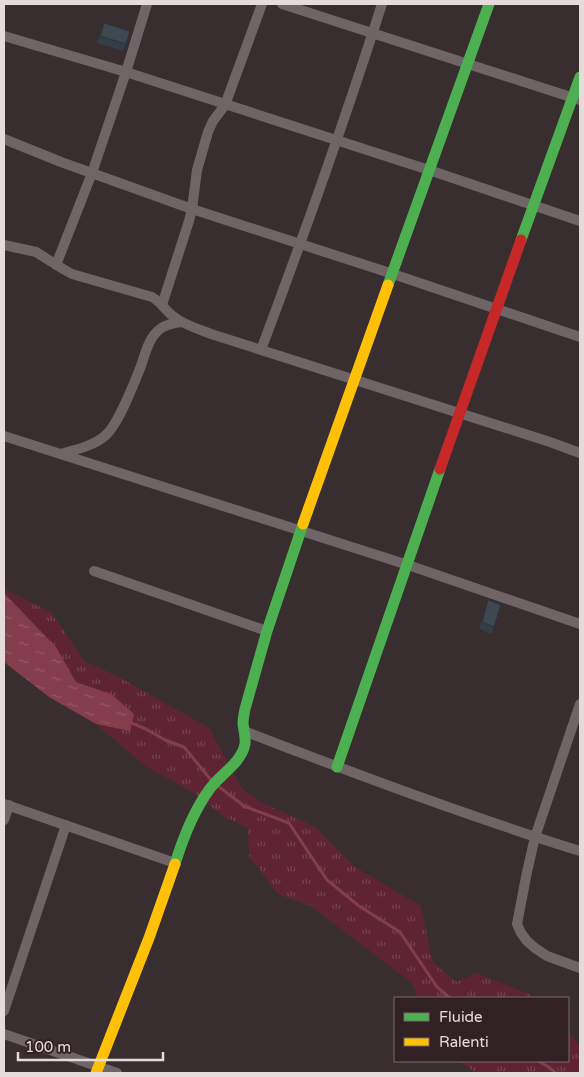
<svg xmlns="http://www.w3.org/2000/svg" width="584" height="1077" viewBox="0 0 584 1077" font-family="'Varela Round',sans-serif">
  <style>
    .grass { fill: url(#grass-tufts) }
    .water { fill: url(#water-ripples) }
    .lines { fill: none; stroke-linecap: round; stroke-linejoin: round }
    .stream { stroke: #843d4c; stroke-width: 3 }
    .street { stroke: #6f6466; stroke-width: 10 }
    .fast { stroke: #4caf50; stroke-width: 11 }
    .slow { stroke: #ffc107; stroke-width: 11 }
    .jam { stroke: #c62828; stroke-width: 11 }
    .wall { fill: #343e46 }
    .building { fill: #3d4851; stroke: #2b3239 }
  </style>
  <defs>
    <pattern id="grass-tufts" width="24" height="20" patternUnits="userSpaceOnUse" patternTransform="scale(1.25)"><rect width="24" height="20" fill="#5f2433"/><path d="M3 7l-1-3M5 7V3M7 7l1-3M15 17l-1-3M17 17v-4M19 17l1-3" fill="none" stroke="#764350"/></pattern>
    <pattern id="water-ripples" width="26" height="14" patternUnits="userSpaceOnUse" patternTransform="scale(1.25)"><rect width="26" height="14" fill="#843d4c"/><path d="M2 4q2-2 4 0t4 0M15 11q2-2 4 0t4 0" fill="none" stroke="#955865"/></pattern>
  </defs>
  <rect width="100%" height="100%" fill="#382e30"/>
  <path class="grass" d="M4,589L51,612L84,661L119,677L209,728L242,789L263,803L315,827L355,867L421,906L433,963L457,982L476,973L529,994L533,998H418L412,983L311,906L278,894L249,856L248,828L223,816L193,792L147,767L96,724L130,731L111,694L76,682L56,647L4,593Z
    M568,1034L580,1044V1073H477L458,1061H568Z"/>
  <path class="water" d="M4,593L56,647L76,682L111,694L134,714L130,731L96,724L49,697L4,662Z"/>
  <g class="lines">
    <path class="stream" d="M129,722L146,729L165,740L184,747L211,780
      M218,786L244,806L289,823L327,880L359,906L400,932L437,987L450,998
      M538,1061L547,1066L556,1073"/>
    <path class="street" d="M282,4L580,100
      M4,36L126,72L429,170L580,221
      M4,139L61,162L192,209L393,274L580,337
      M4,245L36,252L63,269L72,274L152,297C161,302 165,310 173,316C184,325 198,329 211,334L550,442L580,453
      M56,265L92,173L126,72L147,4
      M162,305L189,221L192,209L197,170L208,132L213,121L225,105L262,4
      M261,350C304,235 345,120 382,4
      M4,436L408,565L580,624
      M60,454C75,450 94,446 106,435C119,423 134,383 141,366C145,354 149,337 160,329C166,324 174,323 182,322
      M94,571L267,631
      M580,704L535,837L527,872L517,924L521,933L527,941L535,948L547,956L580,968
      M244,731C355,774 467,816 580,851
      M4,804L175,863
      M4,820L9,805
      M4,1011L66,825
      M4,1034L117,1073"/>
    <path class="fast" d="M521,240L580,77
      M388,285L489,4
      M337,767L440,469
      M175,864C183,838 193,812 209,790C220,774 241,764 245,744C246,738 244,731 243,724C243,719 244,714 245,709L267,631L303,524"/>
    <path class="slow" d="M303,524L388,285
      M96,1073L149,938L175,864"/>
    <path class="jam" d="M440,469L521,240"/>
  </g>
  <path class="wall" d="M104,23L130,31L123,51L97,43Z
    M488,600L494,627L492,634L479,629Z"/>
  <path class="building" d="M104,23L130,31L126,44L100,36Z
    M488,600L501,605L494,627L482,622Z"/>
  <rect width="584" height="1077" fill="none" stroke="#e6dbdc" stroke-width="10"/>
  <rect x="394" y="997" width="175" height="65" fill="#312124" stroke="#796b6e"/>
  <rect x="404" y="1013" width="25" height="8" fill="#4caf50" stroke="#796b6e"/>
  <text x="439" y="1022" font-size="15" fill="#e6dbdc">Fluide</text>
  <rect x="404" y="1038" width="25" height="8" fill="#ffc107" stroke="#796b6e"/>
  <text x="439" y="1047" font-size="15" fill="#e6dbdc">Ralenti</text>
  <path d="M18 1052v8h145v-8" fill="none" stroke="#e6dbdc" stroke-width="2.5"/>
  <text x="25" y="1052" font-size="15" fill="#e6dbdc" stroke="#312124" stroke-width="4" paint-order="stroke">100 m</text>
</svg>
